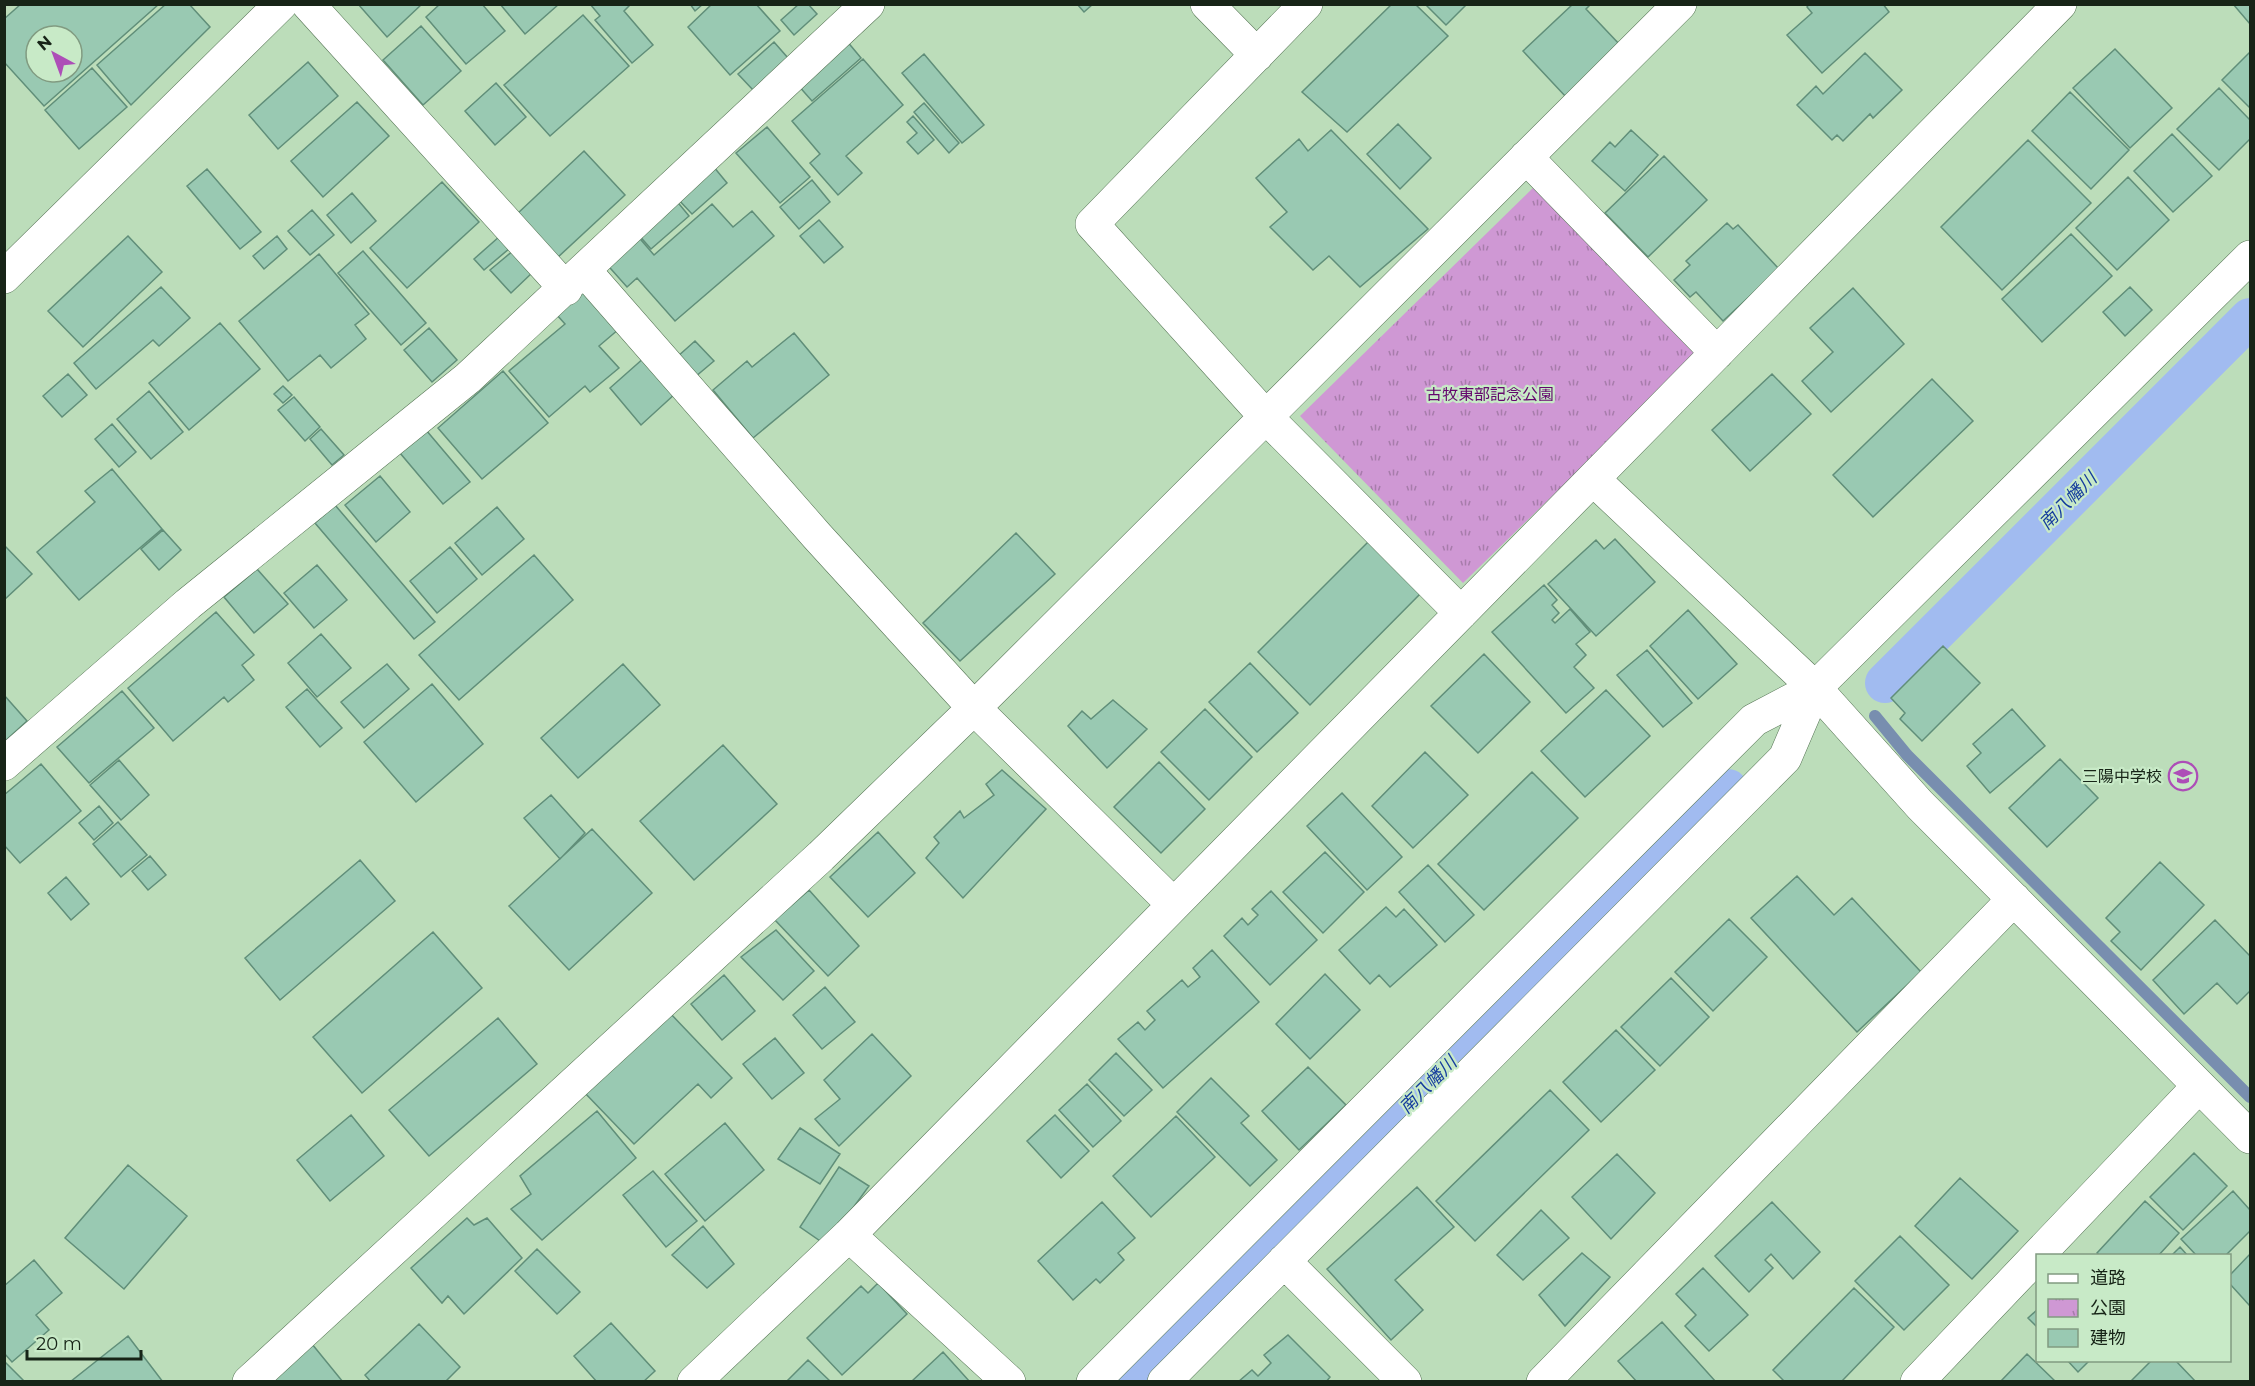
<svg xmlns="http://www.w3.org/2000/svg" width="2255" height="1386" viewBox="0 0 2255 1386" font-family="Montserrat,'Noto Sans JP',sans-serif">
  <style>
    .park { fill: url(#park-tufts) }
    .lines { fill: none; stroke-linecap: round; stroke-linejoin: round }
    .stream { stroke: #788eaf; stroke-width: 12 }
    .canal { stroke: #a1bbf0; stroke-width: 40 }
    .building { fill: #99c9b2; stroke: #608e79; stroke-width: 1.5; fill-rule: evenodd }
    .minor-casing { stroke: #567555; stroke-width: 34 }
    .tertiary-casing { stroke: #567555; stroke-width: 34 }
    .minor { stroke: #fff; stroke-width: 33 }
    .tertiary { stroke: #fff; stroke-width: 33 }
    .labels { text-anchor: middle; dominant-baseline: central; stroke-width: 4.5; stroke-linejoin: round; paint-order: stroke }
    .park-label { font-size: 16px; fill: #64066d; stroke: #c8eac7 }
    .poi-label { font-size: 16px; fill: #172417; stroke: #c8eac7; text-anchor: end }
    .water-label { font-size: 18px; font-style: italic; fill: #153c9e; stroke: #c8eac7 }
  </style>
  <defs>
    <pattern id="park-tufts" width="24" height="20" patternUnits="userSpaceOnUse" patternTransform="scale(1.5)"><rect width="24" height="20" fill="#cf98d4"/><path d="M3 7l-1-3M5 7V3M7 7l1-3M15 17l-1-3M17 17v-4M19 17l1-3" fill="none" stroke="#a77cab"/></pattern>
  </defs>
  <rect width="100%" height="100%" fill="#bcddba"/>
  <path class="park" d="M1537,184L1700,352L1463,583L1300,416Z"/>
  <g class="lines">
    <path class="stream" d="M1875,716L1907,755L2250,1097"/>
    <path class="canal" d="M1885,683L2250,318
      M1129,1382L1728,789"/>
  </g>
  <path class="building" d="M21,4H159L44,106L4,62V19ZM36,36H72V72H36Z
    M166,4H189L210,27L131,105L97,65Z
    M358,4H422L387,37Z
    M440,4H482L505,31L466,64L426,17Z
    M500,4H559L525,34Z
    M590,4H631L624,11L653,45L632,63L595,20L600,16Z
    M690,4H703L695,11Z
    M712,4H756L780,31L730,75L688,27Z
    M799,4H808L817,14L794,35L781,20Z
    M1077,4H1093L1084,12Z
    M1392,4H1415L1448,36L1347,132L1302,92Z
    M1425,4H1467L1446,25Z
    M1573,4H1591L1586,9L1621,46L1566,97L1523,51Z
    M1809,4H1883L1889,12L1822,73L1787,35L1812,13L1807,7Z
    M2233,4H2250V24Z
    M583,15L629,66L550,136L504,85Z
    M421,26L461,71L423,105L383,60Z
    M846,40L861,58L812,101L797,84Z
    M774,42L788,58L753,90L738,74Z
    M2115,49L2172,108L2130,148L2073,88Z
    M2250,52V108L2222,80Z
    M1865,53L1902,90L1873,118L1870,114L1843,141L1837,135L1832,140L1797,105L1816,86L1823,94Z
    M924,54L984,125L962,143L902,73Z
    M863,59L903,105L846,156L862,173L838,195L810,163L820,154L792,121Z
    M308,62L338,96L278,149L249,115Z
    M92,68L127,107L79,149L45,110Z
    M496,83L526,117L495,145L465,111Z
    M2219,88L2250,120V139L2219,170L2177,129Z
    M2070,92L2129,150L2091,189L2032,131Z
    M357,102L389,136L323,197L291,161Z
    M924,103L959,143L949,153L914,112Z
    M913,116L934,140L918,154L907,142L917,133L907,122Z
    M1398,124L1431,158L1400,189L1367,154Z
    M767,127L810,177L780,203L736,153Z
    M1331,130L1428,229L1360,287L1329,256L1313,270L1270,227L1287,212L1256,178L1299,139L1308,151Z
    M1631,130L1658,155L1625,191L1592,161L1610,142L1615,147Z
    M2172,134L2212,176L2173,212L2134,171Z
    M2028,140L2091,203L2002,290L1941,227Z
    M584,151L625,195L557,258L517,214Z
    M1664,156L1707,200L1648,257L1605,213Z
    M713,166L727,183L692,214L677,198Z
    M207,169L261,232L240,249L187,186Z
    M2128,177L2169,220L2117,270L2076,228Z
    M812,180L830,202L799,229L780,207Z
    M442,182L479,222L407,288L370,248Z
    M352,193L376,221L351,243L327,215Z
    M675,199L689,216L651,249L637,233Z
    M712,204L733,227L752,211L774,236L675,321L637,278L627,287L603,260L635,233L654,255Z
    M312,210L334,235L310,255L288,231Z
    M819,220L843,247L824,263L800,236Z
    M1727,223L1733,229L1738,225L1779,269L1723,321L1696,292L1690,297L1674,280L1690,265L1686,261Z
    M2071,234L2112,276L2042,342L2002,299Z
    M128,236L162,272L83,347L48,311Z
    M277,236L287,249L264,269L253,256Z
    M500,236L510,248L484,270L474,259Z
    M514,250L533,272L511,293L490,270Z
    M363,251L426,323L401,345L338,273Z
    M319,254L369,314L355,325L366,339L331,368L320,355L288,381L239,321Z
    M161,287L190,318L159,346L153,340L96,389L74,363Z
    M2130,287L2152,310L2125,336L2103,312Z
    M1853,288L1904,344L1831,412L1802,381L1833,352L1810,328Z
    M586,290L619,329L599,346L619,368L590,392L585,386L549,417L509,371L565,324L557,315Z
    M220,323L260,369L189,430L149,383Z
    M429,328L457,360L432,382L404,350Z
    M794,333L829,375L753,438L713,390L747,361L752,367Z
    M695,341L714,361L695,377L677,357Z
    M645,357L676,393L641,425L610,388Z
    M503,371L548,423L482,479L438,428Z
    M68,374L87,395L62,417L43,396Z
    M1772,374L1811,414L1750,471L1712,430Z
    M1932,379L1973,421L1873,517L1833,475Z
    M283,386L292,395L283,403L274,394Z
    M149,391L183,432L151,459L117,419Z
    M294,397L320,427L305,441L278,410Z
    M112,424L136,452L119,467L95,439Z
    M321,429L344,455L332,465L310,439Z
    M426,430L470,482L443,504L400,453Z
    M112,469L162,529L79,600L37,552L95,502L85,491Z
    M380,476L410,512L376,542L345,505Z
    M335,505L435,622L414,639L315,523Z
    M497,507L524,539L482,575L455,543Z
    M163,530L181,550L159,570L141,549Z
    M1016,533L1055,574L960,661L923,623Z
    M1371,539L1423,591L1310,705L1258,652Z
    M1615,539L1655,582L1596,636L1548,584L1596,540L1604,549Z
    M4,545L32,574L4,600Z
    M450,547L477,579L437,613L410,581Z
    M534,555L573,600L459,700L419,655Z
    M317,565L347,600L314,628L284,593Z
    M257,569L288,604L254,633L224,597Z
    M1544,585L1557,600L1552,605L1559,613L1552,620L1555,623L1570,609L1590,632L1576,644L1586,655L1574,667L1594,688L1566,713L1492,632Z
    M1688,610L1737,664L1698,699L1650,646Z
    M216,612L254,655L242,665L254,680L228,702L224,697L173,741L128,688Z
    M321,634L351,668L317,697L288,663Z
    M1943,646L1980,683L1922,741L1900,719L1905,713L1891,698Z
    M1647,650L1692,703L1663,727L1617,675Z
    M1484,654L1530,702L1478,753L1431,706Z
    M1250,663L1298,713L1257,752L1209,702Z
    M387,664L409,689L364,728L341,702Z
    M623,664L660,705L578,778L541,738Z
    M432,684L483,744L416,802L364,742Z
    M307,689L342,728L320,747L286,707Z
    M1606,690L1650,736L1585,797L1541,751Z
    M122,691L154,728L89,783L57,747Z
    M4,695L27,721L4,742Z
    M1113,700L1147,729L1107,768L1068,726L1082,711L1091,719Z
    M1205,709L1252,757L1209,800L1161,752Z
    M2012,709L2045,746L1990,793L1967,766L1981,753L1973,744Z
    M723,745L777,804L694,880L640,821Z
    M1425,752L1468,795L1413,848L1372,806Z
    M2060,759L2098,798L2047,847L2009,808Z
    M119,760L149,795L121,820L90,785Z
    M1159,762L1205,809L1161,853L1114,807Z
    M41,764L81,811L20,863L4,845V795Z
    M1002,770L1046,809L963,898L926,858L939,843L934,837L960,811L964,818L994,795L986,784Z
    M1532,772L1578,818L1484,910L1438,864Z
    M1342,793L1402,857L1367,890L1307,826Z
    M551,795L585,833L560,859L524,818Z
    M99,806L113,823L94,840L79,823Z
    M118,822L147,855L121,877L93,844Z
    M592,829L652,893L569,970L509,906Z
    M878,832L915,873L868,917L830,877Z
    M1325,852L1364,892L1323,933L1283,892Z
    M150,856L166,875L148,890L132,871Z
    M360,860L395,901L280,1000L245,958Z
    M2160,862L2204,905L2141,970L2111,941L2120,932L2106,918Z
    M1428,865L1474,915L1445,942L1399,892Z
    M1797,876L1834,915L1852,898L1921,972L1857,1032L1751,918Z
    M66,877L89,904L71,920L48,893Z
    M809,890L859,946L828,976L775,920Z
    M1271,891L1317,940L1270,985L1224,936L1242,918L1248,925L1258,915L1252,909Z
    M1386,907L1396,917L1404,909L1437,945L1390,987L1379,975L1370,984L1339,950Z
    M1729,919L1767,957L1713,1011L1675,972Z
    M2215,920L2250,956V991L2237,1004L2217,983L2184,1014L2153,980Z
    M776,930L814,971L783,1000L741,957Z
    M433,932L482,988L362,1093L313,1037Z
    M1212,950L1259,1002L1163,1088L1118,1039L1138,1022L1145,1030L1155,1020L1147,1011L1182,980L1188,987L1200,977L1193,968Z
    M1325,974L1360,1010L1310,1059L1276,1024Z
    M724,975L755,1011L722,1040L691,1004Z
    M1671,978L1709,1017L1660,1066L1621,1027Z
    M825,987L855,1022L822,1049L793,1015Z
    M669,1012L732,1078L711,1098L698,1084L634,1144L584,1092Z
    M498,1018L537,1064L429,1156L389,1110Z
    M1616,1030L1655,1070L1601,1122L1563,1082Z
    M872,1034L911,1076L839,1146L815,1119L840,1099L824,1080Z
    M775,1038L804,1073L772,1099L743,1064Z
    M1116,1053L1152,1090L1124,1116L1089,1080Z
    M1308,1067L1346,1105L1299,1150L1262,1111Z
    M1211,1078L1249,1116L1241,1123L1277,1160L1250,1186L1177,1112Z
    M1087,1084L1121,1121L1093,1147L1059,1110Z
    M1550,1090L1589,1130L1475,1241L1436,1201Z
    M597,1111L636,1158L542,1240L511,1209L531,1194L520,1176Z
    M351,1115L384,1156L330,1201L297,1160Z
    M1055,1115L1089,1151L1061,1178L1027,1141Z
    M1176,1116L1215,1157L1151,1217L1113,1176Z
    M725,1123L764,1170L705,1221L665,1174Z
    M800,1128L840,1154L820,1184L778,1159Z
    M2194,1153L2227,1186L2183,1230L2150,1197Z
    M1617,1154L1655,1193L1611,1239L1572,1197Z
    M128,1165L187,1216L124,1289L65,1238Z
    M839,1167L869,1186L826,1245L800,1227Z
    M653,1171L697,1221L666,1247L623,1195Z
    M1960,1178L2018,1231L1972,1279L1915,1226Z
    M1417,1187L1454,1227L1395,1280L1423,1310L1391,1340L1327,1269Z
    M2233,1191L2250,1210V1231L2225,1256H2197L2181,1239Z
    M2145,1201L2179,1233L2158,1256H2100L2097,1253Z
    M1102,1202L1135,1238L1118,1253L1124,1260L1100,1283L1096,1279L1073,1300L1038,1261Z
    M1772,1202L1820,1252L1793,1279L1771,1254L1765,1260L1773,1268L1749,1292L1715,1256Z
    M1541,1210L1569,1238L1523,1280L1497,1255Z
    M467,1218L474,1225L487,1218L522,1258L464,1314L448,1296L442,1303L411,1268Z
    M703,1226L734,1264L707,1288L672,1255Z
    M1900,1236L1949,1285L1904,1330L1855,1281Z
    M2180,1247L2188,1256H2171Z
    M537,1249L580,1292L557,1314L515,1271Z
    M1582,1253L1610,1277L1565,1326L1539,1295Z
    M2250,1254V1306L2230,1284V1275Z
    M34,1260L62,1293L36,1315L49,1330L12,1362L4,1353V1286Z
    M1703,1268L1748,1315L1709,1351L1685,1326L1696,1315L1676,1294Z
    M878,1283L907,1314L842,1375L807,1338L861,1286L868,1293Z
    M1854,1288L1894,1327L1841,1382H1785L1773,1370Z
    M2038,1309V1328L2028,1318Z
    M1662,1322L1716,1382H1637L1618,1361Z
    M611,1323L655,1371L643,1382H597L574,1356Z
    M419,1324L460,1367L445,1382H371L365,1375Z
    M1288,1335L1330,1377L1326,1382H1238L1252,1370L1258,1376L1271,1363L1264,1355Z
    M128,1336L163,1382H70Z
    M312,1344L343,1382H266Z
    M943,1352L970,1382H913L912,1381Z
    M2027,1354L2056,1382H2000Z
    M808,1360L831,1382H786Z
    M2067,1360H2090L2078,1372Z
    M2152,1360H2175L2196,1382H2130Z
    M4,1361L25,1382H4Z"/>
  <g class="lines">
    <g class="minor-casing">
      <path id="minor" d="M308,4L566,289
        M1207,4L1257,55
        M1306,4L1092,224L1266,417L1461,613
        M1526,157L1717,353
        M585,271L817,536L974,708L1173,904
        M1593,479L1815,688L1920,805L2250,1137
        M4,764L188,604L468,378L868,4
        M849,1235L1009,1382
        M1284,1261L1405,1382
        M249,1382L821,856L974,708L1680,4
        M694,1382L849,1235L2060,4
        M1093,1382L1754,720L1815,688L2250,257
        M1164,1382L1785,758L1815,688
        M1543,1382L2014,899
        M1917,1382L2199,1086"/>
    </g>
    <g class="tertiary-casing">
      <path id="tertiary" d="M4,277L281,4"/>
    </g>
    <use href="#minor" class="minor"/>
    <use href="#tertiary" class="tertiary"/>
  </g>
  <defs>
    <g id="school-ring" transform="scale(1.5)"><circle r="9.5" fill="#c8eac7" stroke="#ad4eb7" stroke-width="1.5"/><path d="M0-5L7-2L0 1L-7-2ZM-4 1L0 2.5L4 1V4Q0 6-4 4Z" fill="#ad4eb7"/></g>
  </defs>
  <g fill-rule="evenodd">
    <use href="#school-ring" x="2183" y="776"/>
  </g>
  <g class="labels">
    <g class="park-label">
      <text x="1490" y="394">古牧東部記念公園</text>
    </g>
    <g class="poi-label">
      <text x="2162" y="776">三陽中学校</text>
    </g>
    <g class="water-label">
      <text transform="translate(2068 501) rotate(-45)">南八幡川</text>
      <text transform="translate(1428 1085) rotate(-45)">南八幡川</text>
    </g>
  </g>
  <rect width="2255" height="1386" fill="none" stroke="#172417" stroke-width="12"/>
  <rect x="2036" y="1254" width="195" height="108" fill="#c8eac7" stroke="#819b81" stroke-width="1.5"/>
  <rect x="2048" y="1274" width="30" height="9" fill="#ffffff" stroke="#819b81" stroke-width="1.5"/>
  <text x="2090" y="1284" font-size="18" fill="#172417">道路</text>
  <rect x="2048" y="1299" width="30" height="18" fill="url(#park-tufts)" stroke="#819b81" stroke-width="1.5"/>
  <text x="2090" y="1314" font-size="18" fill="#172417">公園</text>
  <rect x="2048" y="1329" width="30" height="18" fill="#99c9b2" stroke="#819b81" stroke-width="1.5"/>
  <text x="2090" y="1344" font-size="18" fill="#172417">建物</text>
  <g transform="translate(54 54) rotate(319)"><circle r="28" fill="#c8eac7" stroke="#819b81" stroke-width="1.5"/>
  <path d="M0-4.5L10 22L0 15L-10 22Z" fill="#ad4eb7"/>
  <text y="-9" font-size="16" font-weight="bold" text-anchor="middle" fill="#172417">N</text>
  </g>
  <path d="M27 1350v9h114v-9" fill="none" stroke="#172417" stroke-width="3"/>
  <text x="36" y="1350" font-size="18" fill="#172417" stroke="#c8eac7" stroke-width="4.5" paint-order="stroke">20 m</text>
</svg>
